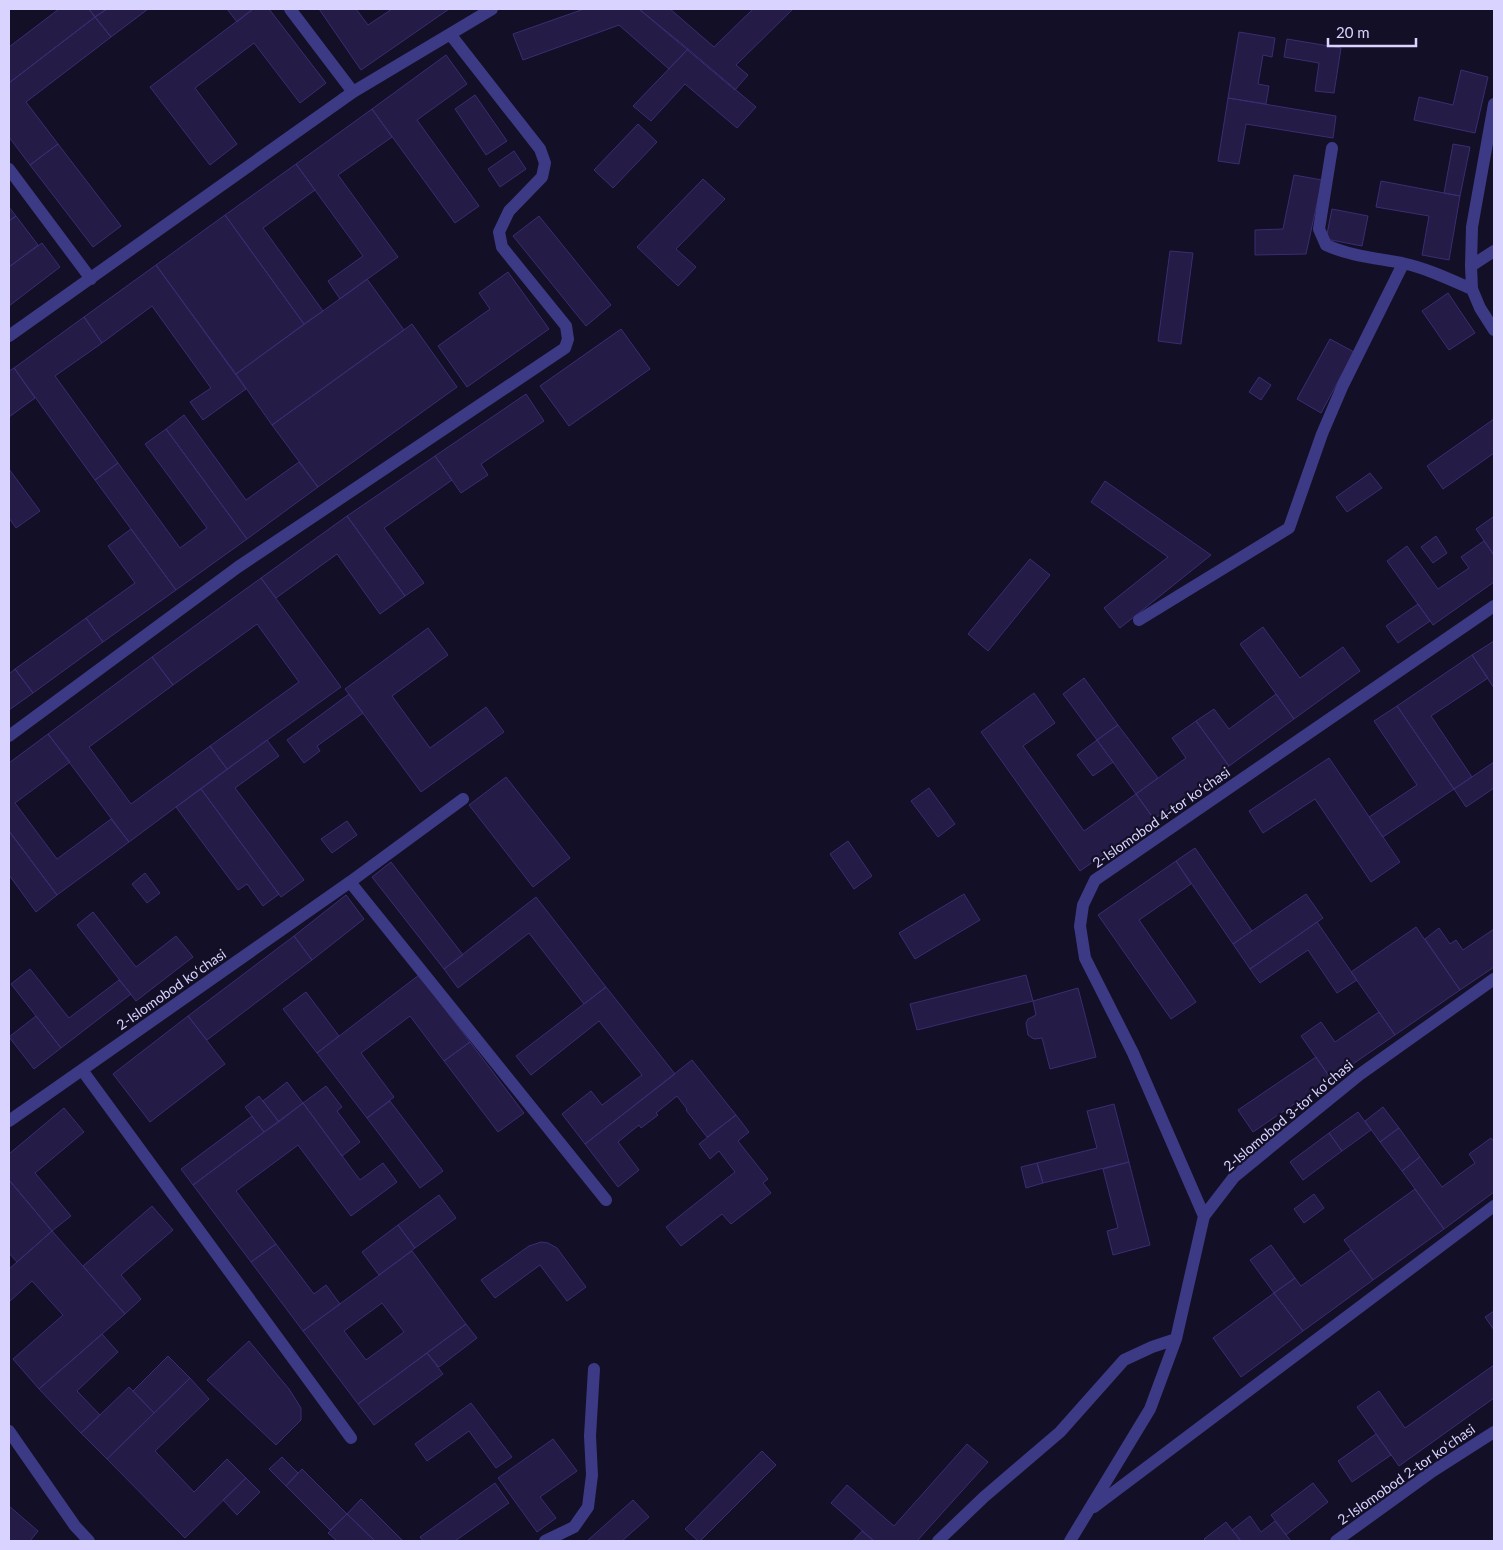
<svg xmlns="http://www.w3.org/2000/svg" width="1503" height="1550" viewBox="0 0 1503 1550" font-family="Lato,sans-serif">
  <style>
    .building { fill: #241b47; stroke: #3b2d73; fill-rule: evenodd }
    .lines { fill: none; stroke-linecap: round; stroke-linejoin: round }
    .service { stroke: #3d3a85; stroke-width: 12 }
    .minor { stroke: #3d3a85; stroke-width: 12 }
    .tertiary { stroke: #3d3a85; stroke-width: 12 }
    .labels { text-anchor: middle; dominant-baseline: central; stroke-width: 4.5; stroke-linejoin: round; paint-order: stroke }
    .street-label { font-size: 14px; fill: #d9d4ff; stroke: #130f26 }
  </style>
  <rect width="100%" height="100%" fill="#130f26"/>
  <path class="building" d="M59,9H89L95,17L9,83V47Z
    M89,9H107L95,17Z
    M107,9H148L111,37L95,17Z
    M227,9H253L237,22Z
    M253,9H269L326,83L300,103L254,43L195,88L237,144L210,165L150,87Z
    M319,9H356L368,25L392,9H449L361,70Z
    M584,9H639L688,49L669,69L619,25L523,60L513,34Z
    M639,9H670L714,47L753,9H793L736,65L748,75L735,90Z
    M95,17L111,37L26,102L58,144L30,165L9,137V83Z
    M1239,32L1275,38L1272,57L1263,55L1258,84L1269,86L1266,104L1228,98Z
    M1287,39L1341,48L1334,93L1315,91L1319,63L1284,57Z
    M688,49L756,107L737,128L685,84L651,121L633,106Z
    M446,55L467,84L417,120L479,206L455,223L372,109Z
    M1461,70L1488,77L1475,133L1414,120L1419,97L1453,105Z
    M475,95L507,141L486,155L455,109Z
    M1228,98L1336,116L1333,138L1246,124L1239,164L1218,161Z
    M372,109L392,137L338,175L398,257L340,299L328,281L363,256L296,164Z
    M638,124L657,142L613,188L594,170Z
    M58,144L121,226L93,247L30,165Z
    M1453,144L1470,147L1460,196L1444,193Z
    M514,151L526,169L500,187L488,169Z
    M296,164L315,190L263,228L323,311L304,324L225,215Z
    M1294,175L1322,180L1306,254L1255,255V230L1283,229Z
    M703,179L725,199L676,249L696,267L678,286L637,247Z
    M1381,181L1460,196L1449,260L1422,255L1429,216L1376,207Z
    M9,207L16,216L9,221Z
    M1332,209L1368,216L1362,246L1326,239Z
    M225,215L304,324L236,374L156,265Z
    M16,216L38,245L9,267V221Z
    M539,216L611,305L586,326L513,236Z
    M42,243L60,267L9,306V267Z
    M1170,251L1193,253L1181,344L1158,341Z
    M156,265L246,389L203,420L190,402L211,388L152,306L102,343L84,317Z
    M508,272L549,329L467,387L438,346L490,309L479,293Z
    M367,279L404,330L272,425L236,374Z
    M1448,293L1475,333L1449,350L1422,311Z
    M84,317L102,343L55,376L118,463L95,480L14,368Z
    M412,324L457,387L318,487L272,425Z
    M621,329L650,369L569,426L540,386Z
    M1330,339L1354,352L1321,413L1297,399Z
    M14,368L35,398L9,417V371Z
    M1259,377L1271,385L1261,400L1249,392Z
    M526,394L544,421L481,464L488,475L461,493L435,456Z
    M184,415L246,500L299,462L318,487L247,539L166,429Z
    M1494,419V453L1443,489L1427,466Z
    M166,429L247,539L176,590L95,480L118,463L180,548L207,528L145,444Z
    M435,456L452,480L384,528L424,583L405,596L347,516Z
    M9,469L40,511L16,528L9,518Z
    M1370,473L1382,488L1347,512L1336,497Z
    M1105,481L1211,555L1120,628L1104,608L1168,557L1091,502Z
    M347,516L405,596L380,614L337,554L276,598L261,578Z
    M1493,517L1494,519V555L1476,529Z
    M131,529L176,590L103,642L86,618L135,583L108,546Z
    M1436,536L1447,553L1433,563L1421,547Z
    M1484,541L1494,555V582L1433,625L1387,561L1407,546L1438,589L1469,568L1461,557Z
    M1030,559L1050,575L988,651L968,634Z
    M261,578L341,687L227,769L210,746L299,682L257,624L173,685L152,657Z
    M1418,604L1430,621L1398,643L1386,626Z
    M86,618L103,642L33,693L15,669Z
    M1263,627L1300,678L1343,647L1360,671L1294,719L1240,644Z
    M428,628L448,655L392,696L430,748L486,707L504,732L421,792L345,689Z
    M1494,641V688L1472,655Z
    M1472,655L1488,678L1431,716L1472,777L1454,789L1397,706Z
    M152,657L173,685L89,747L131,804L210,746L227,769L129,842L48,734Z
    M15,669L33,693L9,710V674Z
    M1084,678L1118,725L1097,740L1063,694Z
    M1034,693L1055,723L1023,746L1084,831L1136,794L1154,819L1080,871L981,732Z
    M349,694L363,713L317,746L320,751L304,763L287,740Z
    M1276,694L1294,719L1229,766L1196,721L1214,709L1229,729Z
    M1397,706L1454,789L1383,837L1369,817L1417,785L1374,721Z
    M1196,721L1229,766L1154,819L1136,794L1186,758L1172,738Z
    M1118,725L1158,778L1136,794L1097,740Z
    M48,734L70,762L15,803L57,859L111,819L129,842L57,895L9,831V763Z
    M267,740L279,756L235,788L304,880L281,897L201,789Z
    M1097,740L1113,762L1093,776L1077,755Z
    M1329,758L1400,862L1371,882L1315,799L1263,833L1249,811Z
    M1494,762V788L1466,807L1454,789Z
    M506,777L570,858L533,887L469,805Z
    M929,788L955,824L938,837L911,801Z
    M201,789L279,894L263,906L247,884L238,890L176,807Z
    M347,821L357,835L332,853L321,839Z
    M9,831L57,895L36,912L9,875Z
    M848,841L872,876L854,889L830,854Z
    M1195,848L1252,931L1233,944L1176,861Z
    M1176,861L1191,884L1139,920L1196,1002L1171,1019L1098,915Z
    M391,862L463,955L444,969L372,877Z
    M145,873L160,893L147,903L132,884Z
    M964,894L980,920L915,959L899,933Z
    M1306,894L1323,918L1250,969L1233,944Z
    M346,895L364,919L312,960L294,936Z
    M536,897L606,987L584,1004L529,933L458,988L444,969Z
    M93,912L136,967L176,936L193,957L136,1001L77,925Z
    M1317,922L1357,980L1337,993L1308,950L1260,983L1250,969Z
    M1416,927L1460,990L1395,1035L1351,972Z
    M1439,928L1450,944L1456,940L1463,950L1494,929V967L1460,990L1425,939Z
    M294,936L312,960L207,1040L188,1016Z
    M30,969L69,1018L119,980L131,994L61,1048L11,984Z
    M419,975L470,1042L444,1061L410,1016L361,1053L394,1097L367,1118L317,1053Z
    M1026,975L1033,1001L917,1030L910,1004Z
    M606,987L675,1074L585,1144L562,1114L591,1091L602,1105L642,1075L599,1021L531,1075L516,1056Z
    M1078,988L1096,1057L1050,1069L1042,1038L1035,1039L1032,1038L1028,1035L1026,1023L1028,1019L1036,1015L1033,1001Z
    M306,992L339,1036L317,1053L283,1009Z
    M1379,1012L1395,1035L1331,1079L1301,1036L1321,1022L1335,1042Z
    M36,1016L61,1048L34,1069L9,1037Z
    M188,1016L225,1064L150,1122L113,1074Z
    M470,1042L524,1113L498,1132L444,1061Z
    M1316,1057L1331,1079L1253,1132L1238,1110Z
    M692,1060L736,1115L707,1137L686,1110L687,1109L677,1096L656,1113L658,1115L641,1128L639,1125L618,1142L639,1170L618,1187L585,1144Z
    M287,1082L303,1103L279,1122L263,1101Z
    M326,1086L342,1107L337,1111L360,1142L342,1156L303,1103Z
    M259,1096L279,1122L264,1132L245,1107Z
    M390,1101L443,1171L420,1188L367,1118Z
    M303,1103L360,1180L383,1163L397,1182L351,1216L298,1145L236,1191L276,1244L251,1262L193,1185Z
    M1114,1104L1129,1162L1043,1183L1037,1163L1097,1148L1087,1111Z
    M1383,1107L1399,1128L1380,1142L1365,1121Z
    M64,1108L84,1132L35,1173L71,1216L52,1231L9,1180V1154Z
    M1358,1112L1371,1130L1342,1151L1329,1133Z
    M736,1115L749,1132L738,1141L768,1179L763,1183L771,1193L731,1224L722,1214L681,1246L666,1227L735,1172L719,1151L710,1159L699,1144Z
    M252,1116L264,1132L193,1185L181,1169Z
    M1399,1128L1420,1157L1402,1171L1380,1142Z
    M1329,1133L1342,1151L1303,1180L1290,1162Z
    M1491,1138L1494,1142V1192L1444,1229L1402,1171L1420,1157L1442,1187L1475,1163L1469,1154Z
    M1129,1162L1150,1245L1113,1255L1107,1231L1118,1228L1103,1169Z
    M1037,1163L1043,1183L1026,1188L1021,1167Z
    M9,1180L52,1231L17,1262L9,1253Z
    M1415,1189L1444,1229L1373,1280L1344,1240Z
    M1314,1194L1324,1208L1304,1223L1294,1209Z
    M439,1195L456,1218L415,1248L398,1225Z
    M152,1206L173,1230L121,1275L141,1299L125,1314L83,1266Z
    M398,1225L415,1248L379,1275L362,1252Z
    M52,1231L125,1314L39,1389L13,1359L63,1315L32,1281L9,1302V1269Z
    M541,1242L548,1243L557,1248L586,1287L567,1301L540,1265L495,1298L481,1280L529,1246Z
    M276,1244L314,1294L326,1285L340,1304L303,1331L251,1262Z
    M1271,1245L1295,1278L1274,1293L1250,1260Z
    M1351,1250L1373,1280L1303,1331L1274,1293L1295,1278L1301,1286Z
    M412,1251L466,1324L358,1404L303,1331ZM382,1303L404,1332L366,1360L344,1331Z
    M1274,1293L1303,1331L1241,1377L1213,1338Z
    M1494,1311V1330L1485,1317Z
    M466,1324L477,1338L439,1367L427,1353Z
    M102,1334L118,1352L77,1391L100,1415L81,1433L39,1389Z
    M249,1341L289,1389L301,1408V1420L276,1445L207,1380Z
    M427,1353L443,1374L374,1425L358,1404Z
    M168,1356L190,1378L154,1413L133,1391Z
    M1494,1365V1398L1399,1466L1357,1407L1379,1391L1405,1428Z
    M190,1378L209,1399L155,1451L194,1492L227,1459L246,1478L185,1538L107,1459Z
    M129,1387L154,1413L107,1459L81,1433Z
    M471,1403L512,1457L496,1468L469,1431L427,1461L415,1444Z
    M1376,1434L1391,1455L1352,1482L1338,1461Z
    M553,1439L577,1471L540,1497L556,1518L537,1532L498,1478Z
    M967,1444L988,1462L917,1541H874L831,1503L847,1485L894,1526Z
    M762,1451L776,1465L700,1541H698L685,1529Z
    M282,1457L298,1473L286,1486L269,1469Z
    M302,1469L347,1514L330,1530L286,1486Z
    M246,1478L260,1492L237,1515L223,1500Z
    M495,1483L509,1503L455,1541H423L420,1537Z
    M1313,1483L1328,1502L1286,1535L1271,1515Z
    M361,1499L403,1541H375L347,1514Z
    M633,1500L649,1517L622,1541H587Z
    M9,1506L38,1531L30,1541H9Z
    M347,1514L375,1541H337L328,1533Z
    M1250,1516L1261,1532L1275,1521L1291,1541H1241L1232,1530Z
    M1226,1522L1241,1541H1206L1204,1539Z
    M862,1531L874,1541H853Z"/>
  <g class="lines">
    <path class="service" d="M545,1541L574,1527L588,1507L592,1475L590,1436L594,1369"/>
    <path class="minor" d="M353,92L492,9
      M1494,104L1472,227L1471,266L1472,289L1480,308L1494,330
      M1332,148L1319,229L1326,245C1350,256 1375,258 1402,263C1426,268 1449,279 1472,289
      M9,169L91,279
      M1471,266L1494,251
      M9,336L353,92L290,9
      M1139,620L1289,528L1322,434L1343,385L1403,264
      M9,736L238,567L565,348L568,339L566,326L502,247L499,232L509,211L542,177L545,163L540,149L450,34
      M350,882L606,1200
      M82,1070L351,1438
      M9,1121L350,882L463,799
      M1204,1216L1133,1053L1085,958L1080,926L1083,905L1095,880L1494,606
      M1094,1507L1494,1206
      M938,1541L984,1497L1060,1432L1124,1360L1152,1347L1176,1339
      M1070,1541L1150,1409L1176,1339L1204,1216L1234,1177L1359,1075L1494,979"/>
    <path class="tertiary" d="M9,1431L75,1526L89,1541
      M1336,1541L1433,1471L1494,1432"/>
  </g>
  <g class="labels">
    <g class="street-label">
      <text transform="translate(1161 817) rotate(-35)">2-Islomobod 4-tor koʻchasi</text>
      <text transform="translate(171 989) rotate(-35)">2-Islomobod koʻchasi</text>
      <text transform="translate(1288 1115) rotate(-40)">2-Islomobod 3-tor koʻchasi</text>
      <text transform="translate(1406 1474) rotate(-35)">2-Islomobod 2-tor koʻchasi</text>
    </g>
  </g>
  <rect width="1503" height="1550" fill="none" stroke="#d9d4ff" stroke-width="20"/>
  <path d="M1328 38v8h88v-8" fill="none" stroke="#d9d4ff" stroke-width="2.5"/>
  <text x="1336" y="38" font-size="15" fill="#d9d4ff" stroke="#130f26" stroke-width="4" paint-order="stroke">20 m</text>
</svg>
